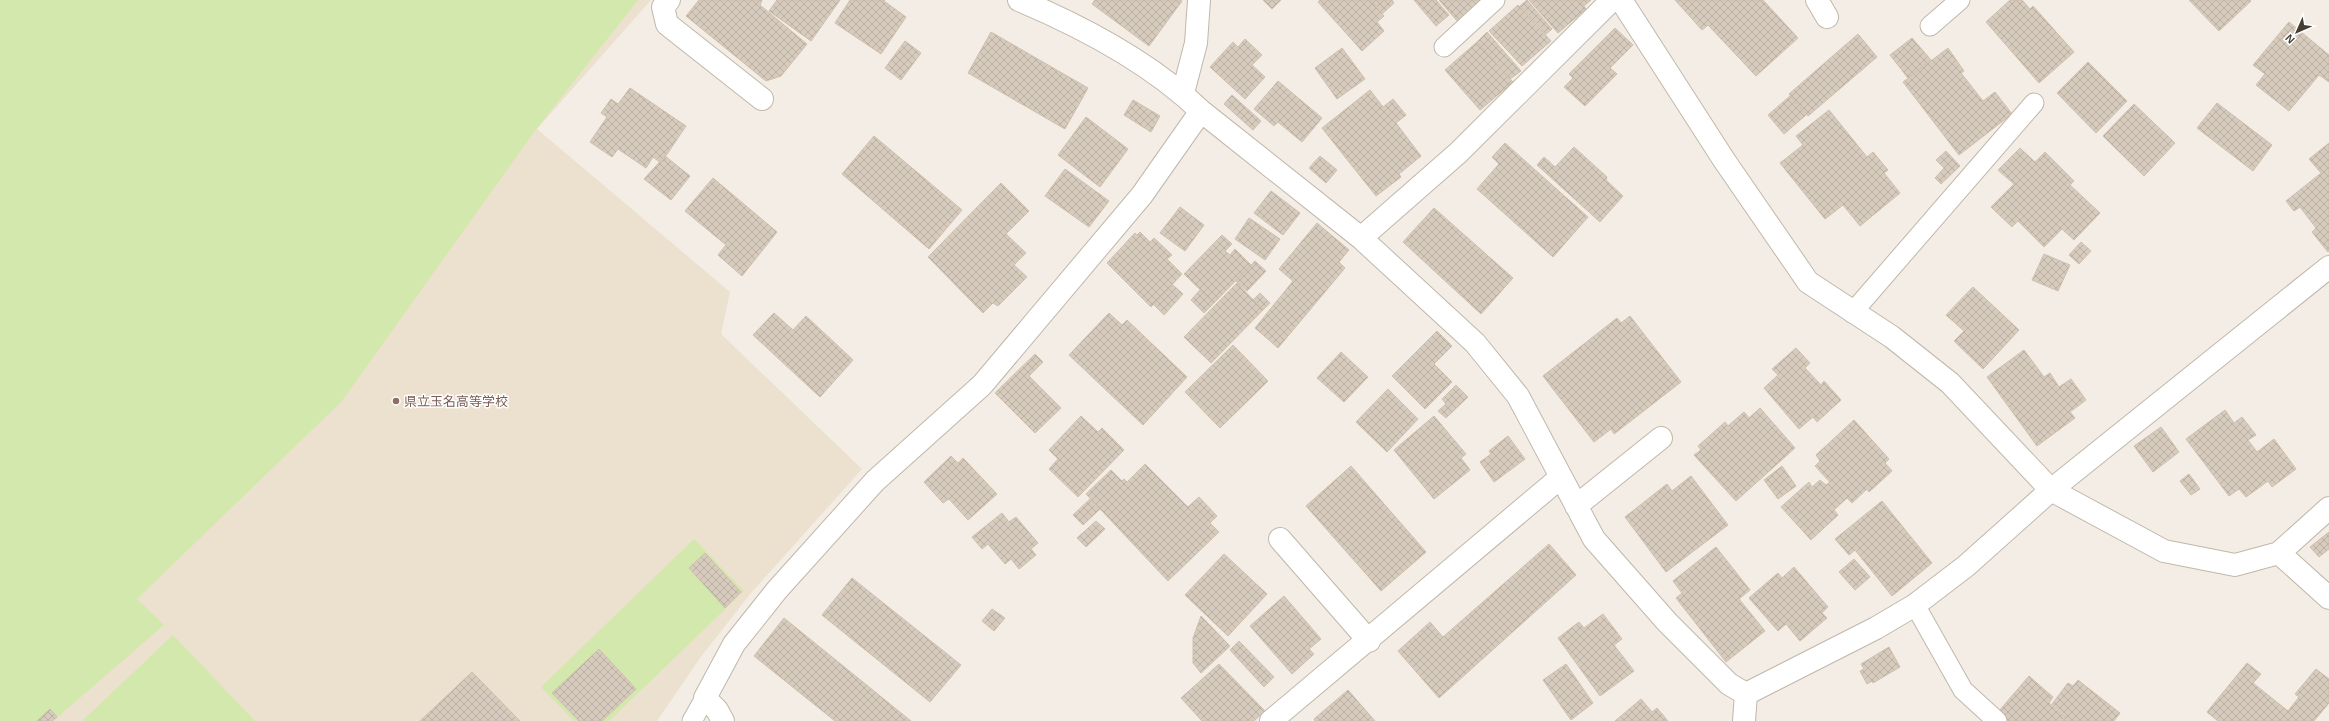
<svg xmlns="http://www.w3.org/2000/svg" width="2329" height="721" viewBox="0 0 2329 721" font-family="Arial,'Noto Sans JP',sans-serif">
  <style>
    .education { fill: #ece1ce }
    .park { fill: #d3e8ac }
    .building { fill: url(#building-cross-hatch); stroke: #cfbfad }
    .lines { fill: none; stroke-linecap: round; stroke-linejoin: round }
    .lane-casing { stroke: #c1b7aa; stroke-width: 21 }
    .street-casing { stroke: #c1b7aa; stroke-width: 24 }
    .lane { stroke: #fff; stroke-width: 19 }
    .street { stroke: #fff; stroke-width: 22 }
    .education-dot { fill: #8d6e63; stroke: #fff; stroke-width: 1.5 }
    .labels { text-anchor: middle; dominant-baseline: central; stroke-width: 3; stroke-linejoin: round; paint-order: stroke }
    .education-label { font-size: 13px; fill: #785e54; stroke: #fff; text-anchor: start }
  </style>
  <defs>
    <pattern id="building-cross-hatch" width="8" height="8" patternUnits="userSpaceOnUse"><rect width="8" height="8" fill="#d7cbbd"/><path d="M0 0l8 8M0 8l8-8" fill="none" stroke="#baafa3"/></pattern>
  </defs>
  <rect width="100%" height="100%" fill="#f3ede5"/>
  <path class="education" d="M0,0H651L537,129L730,292L721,334L862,469L751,593L700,658L657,721H0Z"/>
  <path class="park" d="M0,0H638L534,132L342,401L137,599L164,625L53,721H0Z
    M694,539L744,591L609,721H574L541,687Z
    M173,635L255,721H82Z"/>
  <path class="building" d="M699,0H762L760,5L807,44L781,76L766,81L686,16Z
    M777,0H840L811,41L769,11Z
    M850,0H885L884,1L906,17L881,54L835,23Z
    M1095,0H1180L1182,1L1149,46L1092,4Z
    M1263,0H1281L1272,9Z
    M1320,0H1370L1384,16L1377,22L1384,31L1362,51L1318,2Z
    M1370,0H1392L1394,3L1382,14Z
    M1414,0H1436L1449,15L1436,26Z
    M1439,0H1482L1458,22Z
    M1527,0L1552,29L1546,34L1520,6Z
    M1529,0H1579L1586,9L1558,33Z
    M1579,0H1591L1584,6Z
    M1675,0H1763L1798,38L1756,76L1708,25L1702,30Z
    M2010,0H2022L2030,9L2033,6L2074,52L2039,83L1986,22Z
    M2189,0H2250L2251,1L2219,31Z
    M1518,5L1551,41L1522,66L1489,31Z
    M2289,22L2329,55V82L2319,75L2289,111L2256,85L2265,74L2253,65Z
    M1615,28L1633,45L1610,68L1617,74L1585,106L1564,87L1573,78L1569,74Z
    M991,32L1088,88L1065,129L968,73Z
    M1487,32L1521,71L1510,79L1477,42Z
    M1858,34L1877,57L1808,116L1789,94Z
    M1912,38L1931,60L1908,78L1890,55Z
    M1245,39L1262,55L1252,65L1265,77L1245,99L1210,67L1233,42L1238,47Z
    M905,41L921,53L901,80L885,68Z
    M1477,42L1513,82L1480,110L1445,70Z
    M1342,48L1365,79L1337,99L1315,68Z
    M1948,48L1964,71L1961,73L1983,101L1995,92L2012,114L1959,155L1903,82Z
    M2088,62L2127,101L2096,133L2057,93Z
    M1278,81L1322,118L1302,142L1278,122L1274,126L1254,109Z
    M630,88L686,126L661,163L653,157L646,168L618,149L612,157L590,142L607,117L601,113L611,99L618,104Z
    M1370,90L1383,107L1393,99L1406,115L1396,123L1421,156L1399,174L1401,177L1376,196L1322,128Z
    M1232,95L1261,121L1253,130L1224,104Z
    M1790,96L1806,115L1784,134L1768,115Z
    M1133,100L1160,116L1151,132L1124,115Z
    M2217,103L2272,145L2253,171L2197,128Z
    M2134,104L2175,143L2144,176L2103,136Z
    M1829,110L1867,157L1873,152L1888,170L1884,173L1900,193L1860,226L1843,205L1825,219L1780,163L1803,145L1796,136Z
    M1086,117L1128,149L1100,187L1058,155Z
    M874,136L962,210L929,249L842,174Z
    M1505,143L1588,217L1553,257L1477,189L1499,164L1492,157Z
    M2329,143V251L2328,252L2312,232L2316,228L2300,207L2294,211L2286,201L2321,173L2309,159Z
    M1574,147L1607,177L1606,180L1623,196L1600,222L1537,165L1544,157L1555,167Z
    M2020,148L2035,162L2045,152L2074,181L2070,185L2100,213L2074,240L2062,229L2044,247L2018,221L2012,227L1991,207L2014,184L1998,170Z
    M1946,151L1960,166L1941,184L1935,178L1944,168L1936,160Z
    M665,156L690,176L671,200L644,179Z
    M1320,156L1337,170L1326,183L1309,168Z
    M1065,169L1109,201L1089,227L1045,196Z
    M713,178L777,232L742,276L718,255L726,245L685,211Z
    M1001,183L1029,211L1006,234L1026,253L1014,265L1027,277L998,306L993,303L983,313L928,257Z
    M1271,191L1300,213L1283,235L1254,213Z
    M1180,207L1204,225L1185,251L1160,233Z
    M1434,208L1513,278L1481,314L1403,242Z
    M1249,218L1280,239L1265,260L1235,239Z
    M1317,223L1349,250L1339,262L1345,268L1278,348L1255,328L1293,281L1279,269Z
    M1140,232L1150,242L1154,238L1172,255L1167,259L1182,274L1151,307L1107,263L1135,233L1137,235Z
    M1222,235L1232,244L1225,251L1230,255L1235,249L1251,265L1214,303L1184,274Z
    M2081,242L2091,251L2079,264L2069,255Z
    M2044,254L2070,265L2058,291L2032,280Z
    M1255,261L1266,271L1247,291L1236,281Z
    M1237,283L1263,310L1211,363L1184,337Z
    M1173,285L1183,294L1164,315L1153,304Z
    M1973,287L2019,330L1983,369L1954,341L1964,331L1946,315Z
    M1200,290L1214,303L1204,313L1191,300Z
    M1260,293L1270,303L1263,310L1253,300Z
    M774,313L793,330L806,316L853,360L820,397L753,335Z
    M1109,313L1122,325L1127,320L1187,377L1143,425L1069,355Z
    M1630,316L1681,382L1614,434L1611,429L1594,442L1543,376L1617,318L1621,323Z
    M1437,331L1452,346L1434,364L1452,382L1425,409L1392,376Z
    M1233,345L1268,381L1220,428L1185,392Z
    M1796,348L1810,363L1805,368L1821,385L1824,381L1841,400L1817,422L1813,417L1799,429L1764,388L1778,375L1772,369Z
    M2024,350L2044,377L2050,373L2059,387L2071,379L2086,400L2070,412L2075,418L2037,446L1987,377Z
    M1341,352L1368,377L1344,402L1317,378Z
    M1035,354L1043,362L1029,376L1061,408L1035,433L995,393Z
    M1456,385L1468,397L1446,418L1438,411L1446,404L1442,399Z
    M1388,389L1418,419L1387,452L1356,422Z
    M1760,408L1795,448L1736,501L1694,455L1701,450L1698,446L1725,422L1728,426L1744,412L1749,418Z
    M2225,410L2234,423L2242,417L2256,435L2248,440L2257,452L2274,439L2296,469L2272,487L2268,481L2246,497L2239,489L2229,496L2186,439Z
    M1081,416L1098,432L1102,428L1124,450L1078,497L1049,469L1058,459L1049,450Z
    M1434,416L1466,454L1461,458L1470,470L1434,499L1394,450Z
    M1854,420L1889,459L1885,463L1892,471L1869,492L1867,489L1852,503L1847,498L1834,510L1838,515L1811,540L1781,507L1809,482L1812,487L1820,480L1826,485L1830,482L1815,466L1820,461L1816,455Z
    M2161,427L2179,452L2153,472L2134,446Z
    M1508,436L1525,459L1494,482L1480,462L1491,454L1489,451Z
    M951,456L958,463L963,458L997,494L968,520L949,499L943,503L924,482Z
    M1145,464L1188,507L1199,497L1217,516L1210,523L1219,532L1168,581L1086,494L1111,470L1122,481L1124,479L1127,482Z
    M1351,466L1426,552L1381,591L1306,506Z
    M1782,466L1796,486L1778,499L1764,480Z
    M2189,474L2200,489L2191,495L2180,481Z
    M1691,476L1728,525L1666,572L1625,517L1667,484L1672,491Z
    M1090,499L1100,509L1083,525L1073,515Z
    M1882,501L1932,563L1892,596L1855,550L1849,555L1835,539Z
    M1002,513L1009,522L1016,517L1038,543L1031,549L1036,555L1019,569L1011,559L1005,564L988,544L982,549L972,537Z
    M1096,521L1105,529L1086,547L1077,538Z
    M2329,532V549L2319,557L2310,547Z
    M1549,544L1576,575L1439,698L1398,651L1430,622L1443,637Z
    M1716,547L1750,590L1739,599L1765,631L1726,662L1676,598L1682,593L1673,581Z
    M705,553L741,592L725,608L689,568Z
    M1224,554L1267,594L1228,636L1185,595Z
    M1854,559L1870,577L1855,590L1839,572Z
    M1794,567L1828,607L1822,613L1827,618L1800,641L1786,624L1778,631L1749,598L1778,573L1782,578Z
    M852,578L961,665L930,702L822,615Z
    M1284,596L1321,639L1309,649L1314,654L1292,674L1250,626Z
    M992,609L1005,618L994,631L982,621Z
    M1603,614L1622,639L1614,645L1634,671L1600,696L1558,638L1579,622L1584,628Z
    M1201,616L1230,646L1201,673L1193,663V638Z
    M784,618L911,721H835L754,656Z
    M1239,641L1274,677L1264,687L1230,650Z
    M1889,647L1900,667L1873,683L1872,681L1867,684L1860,671L1864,669L1861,664Z
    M599,649L636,689L602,721H579L552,693Z
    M2247,663L2261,674L2253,683L2288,711L2299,697L2295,694L2316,669L2329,679V703L2314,721H2218L2207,712Z
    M1219,664L1265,711L1254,721H1202L1181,698Z
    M1566,664L1593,703L1571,720L1543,680Z
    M472,672L520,721H420Z
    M2029,676L2053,697L2049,703L2066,717L2062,721H2008L1998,712Z
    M2078,680L2120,713L2114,721H2063L2067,716L2052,704L2068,683L2073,686Z
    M1348,690L1375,721H1315L1314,719Z
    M1641,699L1652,712L1657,708L1668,721H1615Z
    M50,709L57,717L52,721H37Z"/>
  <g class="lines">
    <g class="lane-casing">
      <path id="lane" d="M1930,26L1960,0
        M1444,47L1495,0
        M1852,313L2034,103
        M1915,605L1963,690L1997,721
        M692,721L705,698"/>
    </g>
    <g class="street-casing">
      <path id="street" d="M669,0L663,7L667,24L762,99
        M1019,0C1083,27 1150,62 1201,111L1361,238L1458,153L1612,0
        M1621,0L1724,160L1808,282L1892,337L1950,383L2051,490L2164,551L2235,565L2279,553L2329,508
        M1817,0L1827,17
        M1183,93L1196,43L1199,0
        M1361,238L1475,343L1518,396L1594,539L1667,622L1729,684L1746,694
        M1576,506L1661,438
        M1280,539L1369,641
        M2279,553L2329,598
        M1746,694L1876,628L1915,605L1966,566L2051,490L2329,267
        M723,721L717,710L705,698L734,644L777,590L875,481L982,385L1142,195L1201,111
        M1271,721L1561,477
        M1744,721L1746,694"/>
    </g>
    <use href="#lane" class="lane"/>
    <use href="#street" class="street"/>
  </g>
  <circle class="education-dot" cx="396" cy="401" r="4"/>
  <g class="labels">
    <g class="education-label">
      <text x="404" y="401">県立玉名高等学校</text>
    </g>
  </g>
  <g transform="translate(2297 32) rotate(225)" stroke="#ffffff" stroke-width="3" paint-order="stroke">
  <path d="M0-3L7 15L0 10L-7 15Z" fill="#453d34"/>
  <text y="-6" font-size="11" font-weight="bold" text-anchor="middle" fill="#453d34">N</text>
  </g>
</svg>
